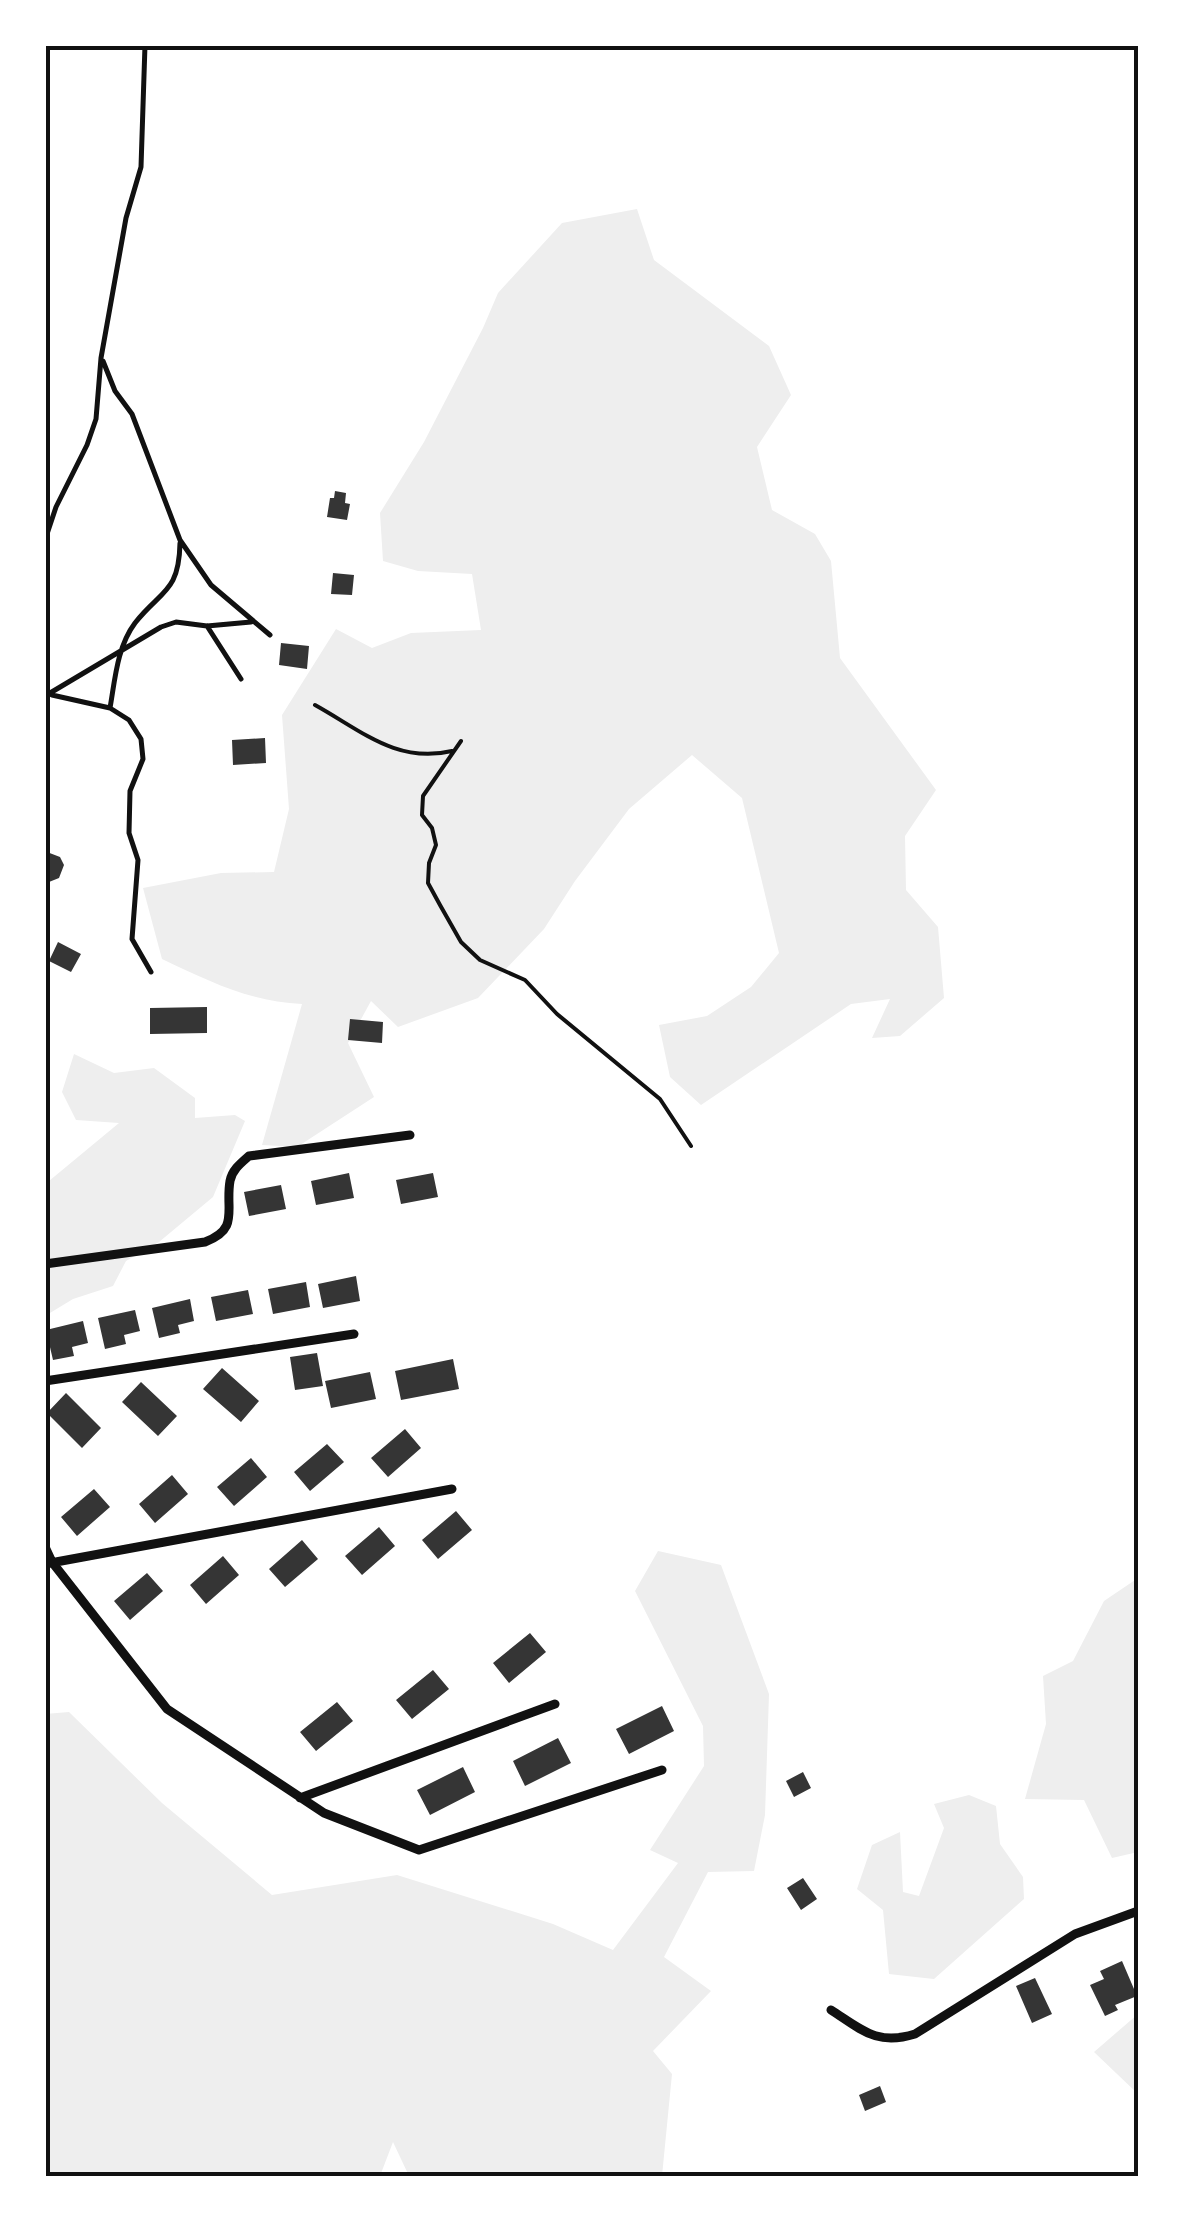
<svg xmlns="http://www.w3.org/2000/svg" width="1183" height="2221" viewBox="0 0 1183 2221" font-family="'Alegreya Sans',sans-serif">
  <style>
    .green { fill: #eee }
    .building { fill: #353535 }
    .lines { fill: none; stroke-linecap: round; stroke-linejoin: round }
    .path { stroke: #111; stroke-width: 4 }
    .service { stroke: #111; stroke-width: 5 }
    .minor { stroke: #111; stroke-width: 9 }
    .neatline { fill: none; stroke: #111; stroke-width: 4 }
  </style>
  <rect width="100%" height="100%" fill="#fff"/>
  <path class="green" d="M637,209L654,260L769,346L791,395L757,447L772,510L815,534L831,561L840,658L936,790L905,836L906,890L938,927L944,998L900,1036L872,1038L890,999L851,1004L701,1105L670,1077L659,1025L707,1016L751,987L779,953L742,798L692,755L629,809L575,881L544,929L478,998L398,1027L371,1001L348,1043L374,1097L297,1147L262,1145L302,1004C250,1002 209,981 162,959L143,888L221,873L274,872L289,809L282,715L336,629L372,648L411,633L481,630L472,574L418,571L383,561L380,513L424,442L483,328L498,293L562,223Z
    M74,1054L114,1073L154,1068L195,1098V1118L235,1115L245,1121L213,1197L159,1242L126,1261L113,1286L73,1299L45,1316V1180L49,1181L119,1123L76,1120L62,1092Z
    M658,1551L721,1565L769,1694L765,1815L754,1871L708,1872L664,1957L711,1991L653,2051L672,2074L662,2176H409L393,2142L380,2176H45V1714L69,1712L162,1803L272,1895L397,1875L553,1924L613,1950L678,1863L650,1850L704,1766L703,1726L635,1591Z
    M1138,1578V1852L1112,1858L1084,1800L1025,1799L1046,1724L1043,1676L1073,1661L1104,1601Z
    M969,1795L996,1806L1000,1844L1023,1877L1024,1899L934,1979L889,1974L883,1910L857,1889L872,1845L900,1832L903,1892L919,1896L944,1828L934,1804Z
    M1138,2014V2094L1094,2052Z"/>
  <path class="building" d="M335,491L346,493L345,503L350,504L347,520L327,517L330,498H334Z
    M333,573L354,575L352,595L331,594Z
    M281,643L309,646L307,669L279,665Z
    M265,738L266,763L233,765L232,740Z
    M47,852L60,857L64,865L59,878L49,882L45,881Z
    M58,942L81,954L71,972L49,961Z
    M207,1007V1033L150,1034V1008Z
    M350,1019L383,1022L382,1043L348,1040Z
    M349,1173L354,1198L316,1205L311,1181Z
    M433,1173L438,1197L401,1204L396,1180Z
    M281,1185L286,1209L249,1216L244,1192Z
    M356,1276L360,1301L323,1308L318,1284Z
    M306,1282L310,1307L273,1314L268,1289Z
    M248,1290L253,1314L216,1321L211,1297Z
    M190,1299L194,1321L178,1325L180,1333L159,1338L152,1308Z
    M135,1310L140,1331L124,1335L126,1344L105,1349L98,1318Z
    M83,1321L88,1343L72,1347L74,1356L53,1360L46,1330Z
    M317,1353L323,1386L295,1390L290,1357Z
    M453,1359L459,1389L401,1400L395,1371Z
    M222,1368L259,1401L241,1422L203,1389Z
    M370,1372L376,1399L331,1408L325,1381Z
    M141,1382L177,1416L158,1436L122,1402Z
    M66,1393L101,1428L82,1448L47,1413Z
    M405,1429L421,1448L388,1477L371,1458Z
    M327,1444L344,1462L310,1491L294,1472Z
    M251,1458L267,1477L234,1506L217,1487Z
    M172,1475L188,1494L155,1523L139,1504Z
    M94,1489L110,1507L77,1536L61,1517Z
    M456,1511L472,1530L438,1559L422,1540Z
    M379,1527L395,1546L362,1575L345,1556Z
    M302,1540L318,1559L285,1587L269,1569Z
    M223,1556L239,1575L206,1604L190,1585Z
    M147,1573L163,1591L130,1620L114,1601Z
    M530,1633L546,1652L509,1683L493,1663Z
    M433,1670L449,1689L412,1719L396,1700Z
    M337,1702L353,1721L316,1751L300,1732Z
    M662,1706L674,1731L629,1754L616,1729Z
    M558,1738L571,1763L525,1786L513,1761Z
    M463,1767L475,1792L430,1815L417,1790Z
    M803,1772L811,1788L794,1797L786,1781Z
    M803,1878L817,1899L801,1910L787,1888Z
    M1122,1961L1137,1996L1115,2005L1118,2010L1105,2016L1090,1985L1104,1979L1100,1971Z
    M1035,1978L1052,2014L1032,2023L1016,1986Z
    M880,2086L886,2102L865,2111L859,2095Z"/>
  <g class="lines">
    <path class="path" d="M315,705C362,731 397,764 452,751
      M461,741L423,796L422,815L432,828L436,845L429,863L428,883L440,905L461,942L480,960L525,980L557,1014L660,1099L691,1146"/>
    <path class="service" d="M103,361L115,391L132,414L180,540L211,585L270,635
      M45,540L56,507L87,445L96,419L101,358L126,218L141,167L145,45
      M207,626L241,679
      M52,695L110,708L129,720L141,739L143,759L130,791L129,833L138,860L132,939L151,972
      M45,696L161,627L176,622L207,626L251,622
      M110,708C115,680 117,647 135,623C161,590 179,593 180,543"/>
    <path class="minor" d="M45,1264L205,1242C240,1229 225,1210 230,1181C232,1170 241,1163 249,1156L410,1135
      M45,1381L354,1334
      M45,1547L52,1562L167,1709L324,1813L419,1850L662,1770
      M45,1564L452,1489
      M300,1798L555,1704
      M831,2010C862,2030 877,2046 915,2034L1075,1934L1138,1911"/>
  </g>
  <rect width="1183" height="2221" fill="none" stroke="#ffffff" stroke-width="95"/>
  <rect x="48" y="48" width="1088" height="2126" class="neatline"/>
</svg>
